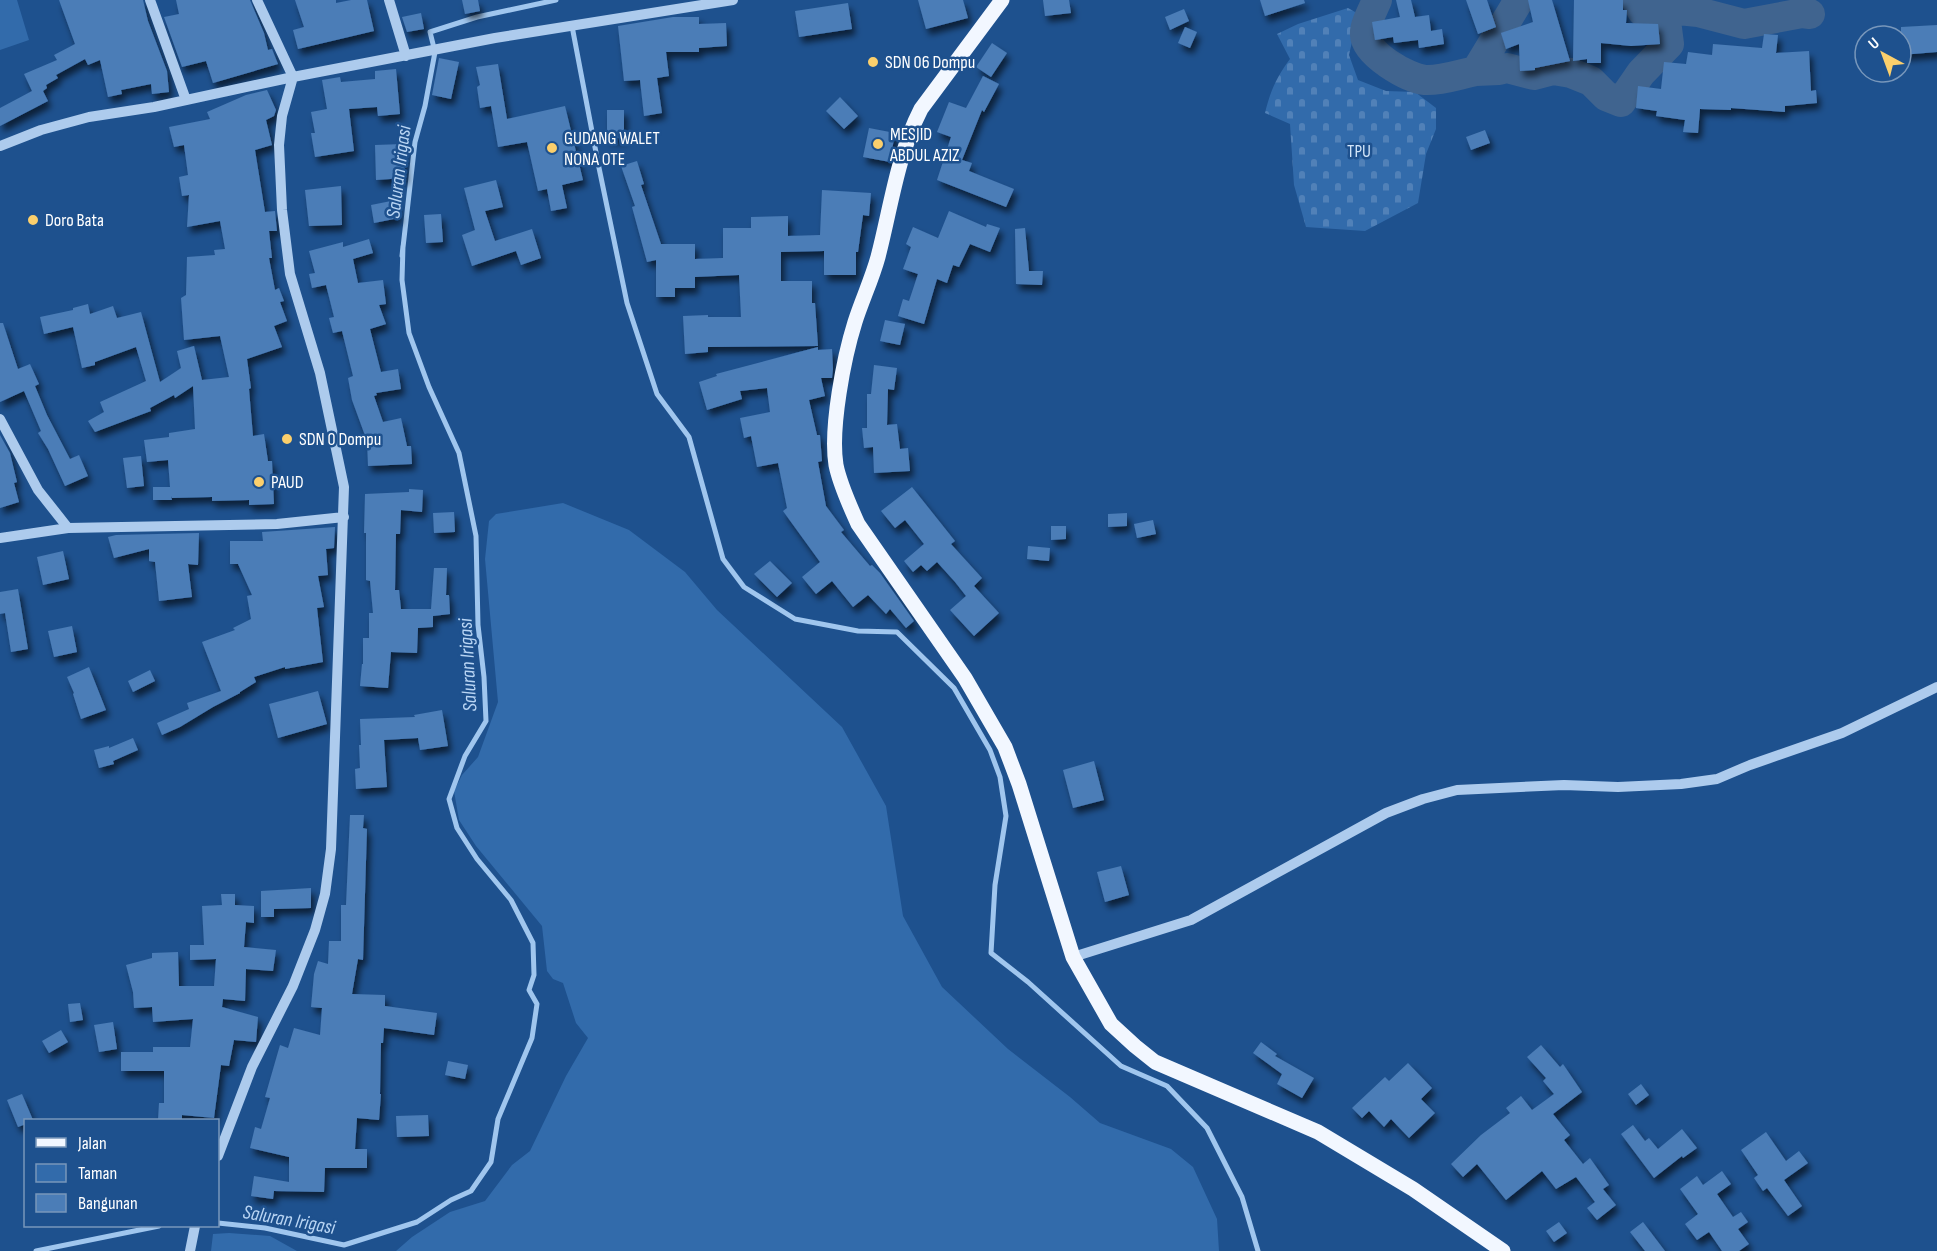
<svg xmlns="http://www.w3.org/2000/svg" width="1937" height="1251" viewBox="0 0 1937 1251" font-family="'Sofia Sans Condensed',sans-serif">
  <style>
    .green { fill: #326bab }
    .cemetery { fill: url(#cemetery-stones) }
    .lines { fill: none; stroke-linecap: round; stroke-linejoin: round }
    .stream { stroke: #a0c6ee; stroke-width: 5 }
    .river { stroke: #40648f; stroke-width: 30 }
    .building { fill: #4b7db7; filter: url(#shadow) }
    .minor { stroke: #adcbed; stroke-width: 10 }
    .major { stroke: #f2f7ff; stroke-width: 15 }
    .poi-dot { fill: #fbcf6c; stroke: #1e518e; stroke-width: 2 }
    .labels { text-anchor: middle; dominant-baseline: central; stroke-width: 5; stroke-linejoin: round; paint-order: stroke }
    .poi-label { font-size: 18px; fill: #fff; stroke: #1e518e; text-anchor: start }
    .park-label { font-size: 18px; fill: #d2e5f9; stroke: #1e518e }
    .water-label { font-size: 20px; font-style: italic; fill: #b9d5f4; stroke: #1e518e }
  </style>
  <defs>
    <pattern id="cemetery-stones" width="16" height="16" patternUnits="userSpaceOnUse" patternTransform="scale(1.5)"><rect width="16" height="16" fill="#326bab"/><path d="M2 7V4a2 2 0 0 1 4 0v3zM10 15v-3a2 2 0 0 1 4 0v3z" fill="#5181b8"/></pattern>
    <filter id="shadow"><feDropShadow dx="3.5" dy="6" stdDeviation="3" flood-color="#0009"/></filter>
  </defs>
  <rect width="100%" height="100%" fill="#1e518e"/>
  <path class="green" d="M0,0H17L29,40L0,50Z
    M563,503L629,530L685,572L717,610L842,727L886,806L903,916L942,987L1008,1049L1070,1097L1100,1123L1171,1149L1193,1167L1217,1219L1219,1251H396L412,1237L450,1212L485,1201L512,1165L530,1151L566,1076L588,1038L576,1023L563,983L553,979L547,971L542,926L476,846L459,820L454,791L462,775L478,757L498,702L485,559L489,521L496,514Z
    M229,1233L270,1236L297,1251H211L213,1234Z"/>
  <path class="cemetery" d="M1348,8L1355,12L1356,24L1349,55L1358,80L1386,91L1415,92L1436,108V129L1426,154L1418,203L1365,231L1306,227L1294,185L1290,124L1265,113C1270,92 1277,76 1290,59L1277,34L1298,24Z"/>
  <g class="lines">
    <path class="stream" d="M572,26L598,163L627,303L657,394L689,437L723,559L744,587L795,619L858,631L897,632L954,688L990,750L1000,777L1006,816L995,885L991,953L1028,982L1121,1066L1167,1086L1207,1128L1242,1197L1258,1251
      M218,1223L265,1228L344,1245L417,1222L451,1200L471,1191L491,1162L498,1119L532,1038L537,1004L529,990L534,975L533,943L511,900L477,859L457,828L449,799L465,756L486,721L484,677L478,625L476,536L459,453L429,387L409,333L402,280L403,246L402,256L415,142L425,106L435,52L430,32L477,17L556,0
      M36,1251L159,1226"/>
    <path class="river" d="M1377,0C1373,10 1364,25 1365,35C1366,54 1407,78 1425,80C1441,81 1460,74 1476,71L1519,0
      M1636,0L1642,11L1665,13L1678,10L1698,12L1744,24L1802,13L1810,14
      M1476,71L1499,70L1507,68L1534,75L1553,70L1571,73L1591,81L1606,96L1621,102L1641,73L1669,44L1665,13"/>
  </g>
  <path class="building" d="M59,0H143L148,21L167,71L169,92L152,94L151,84L121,90L122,94L108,97L100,60L88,65L85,59L56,75L58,78L46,85L47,88L43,91L48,101L0,126V108L32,91L24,74L57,60L54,55L75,44Z
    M176,0H250L264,33L268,50L272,49L278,64L213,83L206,61L182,67L164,17L179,14Z
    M295,0H336V3L351,0H367L374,31L298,49L293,30L304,27Z
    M462,0H478L480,11L465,14Z
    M918,0H963L968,18L926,29Z
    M1043,0H1069L1071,13L1045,16Z
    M1260,0H1304L1305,3L1265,16Z
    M1396,0H1411L1415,17L1429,15L1431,31L1442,29L1444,44L1419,48L1418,40L1394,43L1393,37L1375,40L1372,22L1400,17Z
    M1466,0H1487L1496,27L1478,34Z
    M1528,0H1552L1570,61L1535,68V70L1520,71L1519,44L1506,49L1501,33L1533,22Z
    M1574,0H1623V10H1627L1626,23L1658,24L1660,44L1631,46L1601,43V63H1587V59L1573,61Z
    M848,3L852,29L799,37L795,11Z
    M1184,9L1189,21L1170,30L1165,17Z
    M421,13L424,29L407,32L402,17Z
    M673,17H699V24L726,23L727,46L699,48V52H666L669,76L657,78L662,113L644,116L640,80L624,81L618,26Z
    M1937,25V52L1901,55V27Z
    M1185,27L1197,32L1190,48L1178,43Z
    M1764,34L1778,35L1776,53L1809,51L1811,91L1816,90L1817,103L1785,106V112L1731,108V110L1700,109L1698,133L1683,132L1685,120L1656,116L1657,111L1636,108L1638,86L1661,89L1664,62L1686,64L1688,52L1712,55L1713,44L1762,48Z
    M992,43L1007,53L991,77L976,67Z
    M439,58L459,62L451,99L432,95Z
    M498,64L507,119L565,106L583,180L562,185L567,208L551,211L547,189L538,191L527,142L498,147L491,106L480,108L477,87L480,85L476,67Z
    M396,69L400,114L378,116L377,107L349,109L354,151L315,157L311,133H315L311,112L327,109L322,80L340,77L341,82L375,79V71Z
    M983,76L999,84L984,112L982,110L962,160L972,163L969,171L1014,189L1006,207L937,180L951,137L937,132L949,102L966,108Z
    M267,90L276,110L274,116L266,120L272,145L255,150L265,212L275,211L277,231H269L272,258H269L275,290L279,288L284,301L280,302L287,321L274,326L282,347L247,359L251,388L249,389L253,436L264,434L268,461H272L274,504L249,505V500L212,501V497L172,498L171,496L172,500H153V487H170L168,460L147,462L144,440L169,437V433L195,429L193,386L175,398L174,395L150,408L151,411L95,432L88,421L104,412L100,402L146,381L136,347L95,362V365L82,368L73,327L44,334L40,317L73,310V308L88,304L90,314L113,306L117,318L141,312L160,382L181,368L177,351L194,346L202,380L229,377L220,336L184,340L181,298L186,295L187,257L215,255L214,250L225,249L220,221L187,227L189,195L182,196L179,177L188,175L184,145L174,147L169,127L210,119L207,112L246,95Z
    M840,97L858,116L844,129L826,111Z
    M607,110H624V138H607Z
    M869,128L895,133L890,162L863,157Z
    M1485,130L1490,143L1471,150L1466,137Z
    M403,144L405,178L376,180L375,145Z
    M637,161L644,184L641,185L661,244H695V259L723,258V228H751V217L788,216V236L820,235L822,190L871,193L869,216L863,215L858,252H856V275H824V251L781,252V281H812V303H815L818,346L708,347V352L685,354L683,316L708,315V317H741L739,275L695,277V288H675V297H656V260L647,262L632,207L635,206L621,166Z
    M496,180L503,207L485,211L495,241L532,229L541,258L521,265L516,251L472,266L462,235L475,230L464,188Z
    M341,186L342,225L309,226L305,190Z
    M396,200L399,218L374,223L371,205Z
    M949,211L986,227L987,224L1000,228L990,252L970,244L959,267L953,265L947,283L937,279L924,324L898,316L903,299L909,301L918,274L903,269L911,247L906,244L913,227L938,238Z
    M441,214L443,242L426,243L424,215Z
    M1025,228L1029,271H1043L1042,285L1016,284L1015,229Z
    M369,239L373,253L353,259L358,283L383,280L386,304L379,305L386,324L370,329L381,372L398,369L401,389L376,393L377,395L374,396L383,422L401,418L407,446H411L412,464L368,466L367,441L352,400L348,378L353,376L342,331L333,333L329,318L334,317L326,285L312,288L309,274L315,273L309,251L343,242V247Z
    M885,320L905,324L900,345L880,341Z
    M0,323H3L18,369L30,364L39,384L35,386L47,415L70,459L79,455L88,476L65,486L48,449L38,433L41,431L24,391L0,402Z
    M818,347V350L832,349L833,369L832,378H821L825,396L809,400L817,435H820L822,461L818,462L826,506L844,530L841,532L870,566L872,565L880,573L914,621L906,628L890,609L886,614L868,595L853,607L832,581L816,594L802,577L820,562L783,511L787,508L778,463L757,467L751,436L744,438L740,418L770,412L767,388L740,391L742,399L707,410L699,382L717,376L716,374Z
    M874,365L897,368L894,390L888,389L887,425L897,424L900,449L908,448L910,471L874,473L873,447L864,448L862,428H867V394H871Z
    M0,435L10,453L17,482L14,483L19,502L0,508Z
    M141,456L144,486L127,488L123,458Z
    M912,487L955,541L951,544L982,578L974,586L999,613L974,636L950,610L966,596L955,582L937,562L927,571L921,565L913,572L904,561L924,544L905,520L895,528L881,511Z
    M409,489L423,490L422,512L401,510L400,534H396L395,590H399L401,609H431L434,568H447L446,595H449L450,614L433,616V627L418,628L417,653L391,652L388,688L360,686L362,664H363V638H369V613H373L370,581L366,580V533H364L365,494L409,492Z
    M454,512L455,532L434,533L433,513Z
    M1127,513V526L1108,527V514Z
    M1153,520L1156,534L1137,538L1134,524Z
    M1051,526H1066V539L1051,540Z
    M335,527L334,548L326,549L328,575L318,576L324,607L317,608L323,662L285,669V667L254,677L256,682L240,692V693L213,707L180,727L162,735L157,723L189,709L187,703L221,691L202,642L235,630L233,628L251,619L247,596L252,595L238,564H230V541H263L262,532Z
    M199,533L198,565L188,564L192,597L159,601L155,562L149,561V549L114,558L108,537L116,535Z
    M1028,546L1050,548L1049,561L1027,559Z
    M63,551L69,579L43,585L37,557Z
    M770,561L792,583L777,597L754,574Z
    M18,589L28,649L11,652L5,613L0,614V592Z
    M72,626L77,652L54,657L48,631Z
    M89,667L106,710L81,719L73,694L74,693L67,677Z
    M150,670L155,681L133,692L128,681Z
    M318,691L327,724L278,738L269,704Z
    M442,710L448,746L420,750L418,738L384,740L387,787L356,789L355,769L360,768L359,745H361L360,719L415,717L414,715Z
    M133,738L138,750L113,761L114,764L99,768L94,750L109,746V748Z
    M1094,761L1104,800L1073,808L1063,770Z
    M350,815H364L363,828L367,829L363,960L358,959L352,994L385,995V1006L437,1013L434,1035L384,1028L383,1043H381L380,1094H381L379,1120L357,1118L355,1149H367V1168H325L324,1192L274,1191L273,1199L251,1196L254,1176L289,1182V1157L250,1148L255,1127L261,1129L270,1098L265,1097L280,1045L288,1048L294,1028L320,1035L322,1008L311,1007L314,974L318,961L328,964L329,941H341V905H346Z
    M1121,866L1129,895L1105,902L1097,872Z
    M311,888V908L274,909V917H261V891Z
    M221,894H235V905L254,906V923L246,922L244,947L276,950L273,971L246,969L245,1001L223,999L222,1007L258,1017L256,1042L234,1040L229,1066L221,1065L214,1118L182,1115V1120H158L159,1103H164V1071H121V1052H153V1047H190L193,1019L153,1022L152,1007L134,1008L133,992L126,965L152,958V953L178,952L179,986H214L216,959L190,960V945H204L202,906L222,905Z
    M80,1003L83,1020L70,1022L68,1004Z
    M113,1022L117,1049L99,1052L94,1025Z
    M61,1030L68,1042L49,1053L42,1041Z
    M1261,1042L1277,1054L1275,1056L1314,1078L1302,1098L1277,1084L1282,1074L1253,1053Z
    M1541,1045L1560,1067L1563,1064L1582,1092L1553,1114L1570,1135L1564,1140L1583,1164L1590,1158L1609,1185L1603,1189L1616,1205L1597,1220L1587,1208L1595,1202L1576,1177L1556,1189L1542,1171L1506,1200L1477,1164L1463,1177L1451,1164L1481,1135L1510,1113L1506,1108L1521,1096L1532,1110L1554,1094L1543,1081L1546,1078L1527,1057Z
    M448,1061L468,1065L465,1079L445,1075Z
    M1408,1063L1432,1088L1421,1099L1435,1113L1409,1138L1391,1119L1384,1127L1369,1111L1362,1118L1352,1108L1385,1077L1389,1081Z
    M1641,1084L1649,1095L1636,1105L1628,1094Z
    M22,1094L33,1120H26V1124L18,1127L7,1100Z
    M428,1115L429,1136L397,1137L396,1116Z
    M1633,1125L1645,1141L1649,1138L1658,1149L1682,1129L1697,1148L1683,1158L1682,1156L1654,1178L1621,1134Z
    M1766,1132L1786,1161L1799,1151L1808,1163L1784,1180L1802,1206L1788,1216L1767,1188L1763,1191L1754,1178L1758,1175L1741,1150Z
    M1722,1171L1731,1184L1717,1194L1733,1217L1741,1212L1748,1222L1738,1229L1749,1244L1739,1251H1722L1709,1232L1697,1240L1685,1224L1698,1214L1680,1189L1697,1176L1703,1185Z
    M1559,1222L1567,1233L1554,1242L1546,1231Z
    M1643,1222L1665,1251H1645L1630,1232Z"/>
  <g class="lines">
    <path class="minor" d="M150,0L186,100
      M389,0L406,56
      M0,146L41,130L89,117L154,107L293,77L257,0
      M0,419L38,490L68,528
      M0,538L68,528L277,524L344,517
      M1073,957L1191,920L1386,813L1423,799L1457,790L1564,785L1618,787L1681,784L1717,779L1750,765L1842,733L1937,687
      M218,1156L252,1067L293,986L315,930L325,894L331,849L344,487L320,373L290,274L282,210L279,145L282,116L293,77L495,38L733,0
      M190,1251L195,1226"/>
    <path class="major" d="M1002,0L921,109C897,156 891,207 878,257C872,279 862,300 855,322C844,357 830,428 836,465C840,485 850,506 858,524L965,678L1005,747L1019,784L1073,957L1111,1024L1135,1046L1155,1062L1318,1132L1413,1189L1503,1251"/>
  </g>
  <g class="poi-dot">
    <circle cx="873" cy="62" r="6"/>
    <circle cx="878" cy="144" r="6"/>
    <circle cx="552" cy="148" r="6"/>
    <circle cx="33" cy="220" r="6"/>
    <circle cx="287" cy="439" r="6"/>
    <circle cx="259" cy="482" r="6"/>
  </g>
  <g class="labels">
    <g class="poi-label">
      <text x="885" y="62">SDN 06 Dompu</text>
      <text x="890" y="134">MESJID<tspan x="890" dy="21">ABDUL AZIZ</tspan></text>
      <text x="564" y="138">GUDANG WALET<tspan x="564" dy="21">NONA OTE</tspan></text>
      <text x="45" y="220">Doro Bata</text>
      <text x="299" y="439">SDN 0 Dompu</text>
      <text x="271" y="482">PAUD</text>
    </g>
    <g class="park-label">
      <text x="1359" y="151">TPU</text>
    </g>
    <g class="water-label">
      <text transform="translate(399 172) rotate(-83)">Saluran Irigasi</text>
      <text transform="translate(468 665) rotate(-93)">Saluran Irigasi</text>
      <text transform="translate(289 1220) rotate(10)">Saluran Irigasi</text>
    </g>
  </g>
  <rect x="24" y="1119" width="195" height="108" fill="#1e518e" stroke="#7897bb" stroke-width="1.5"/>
  <rect x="36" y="1138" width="30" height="9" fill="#f2f7ff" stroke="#7897bb" stroke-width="1.5"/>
  <text x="78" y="1149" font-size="18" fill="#ffffff">Jalan</text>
  <rect x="36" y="1164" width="30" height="18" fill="#326bab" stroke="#7897bb" stroke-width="1.5"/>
  <text x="78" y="1179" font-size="18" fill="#ffffff">Taman</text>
  <rect x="36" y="1194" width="30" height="18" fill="#4b7db7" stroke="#7897bb" stroke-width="1.5"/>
  <text x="78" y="1209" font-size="18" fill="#ffffff">Bangunan</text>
  <g transform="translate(1883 54) rotate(319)"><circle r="28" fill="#1e518e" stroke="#7897bb" stroke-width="1.5"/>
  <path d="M0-4.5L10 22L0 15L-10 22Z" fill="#fbcf6c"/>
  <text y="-9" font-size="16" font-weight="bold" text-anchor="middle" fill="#ffffff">U</text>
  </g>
</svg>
